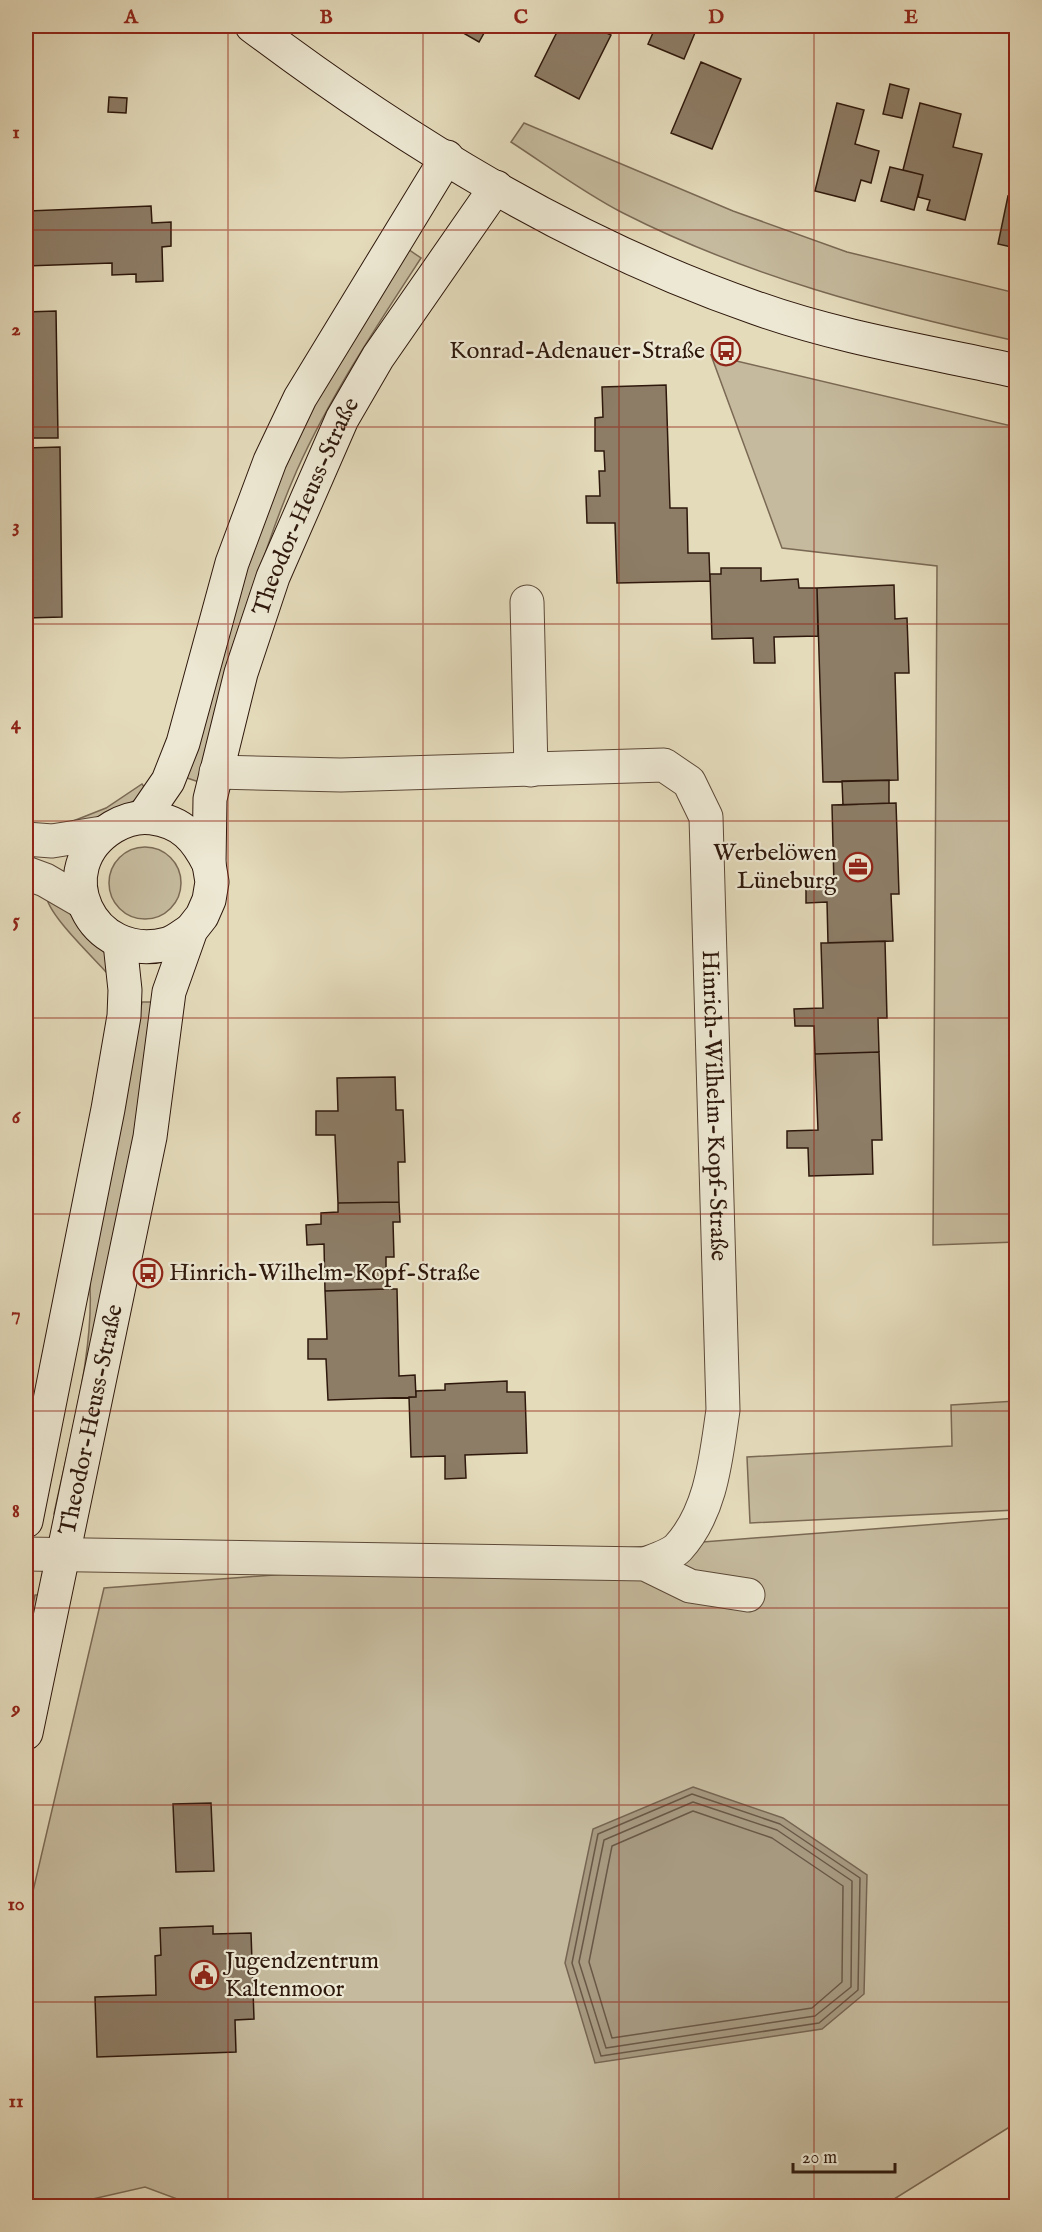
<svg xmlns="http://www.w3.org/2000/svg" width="1042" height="2232" viewBox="0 0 1042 2232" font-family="'IM FELL English',serif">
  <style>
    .green { fill: #c5ba9d; stroke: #7a6954; stroke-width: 1.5 }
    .water { fill: #a69980; stroke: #766552; stroke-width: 1.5 }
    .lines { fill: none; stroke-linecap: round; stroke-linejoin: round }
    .shore { stroke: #6a5846; stroke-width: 1.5 }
    .building { fill: #8d7d67; stroke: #2e180c; stroke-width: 1.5 }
    .minor-casing { stroke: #5c4938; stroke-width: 35 }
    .tertiary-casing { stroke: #5c4938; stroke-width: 35 }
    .secondary-casing { stroke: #2e180c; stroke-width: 35 }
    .minor { stroke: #ede8d3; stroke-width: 33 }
    .tertiary { stroke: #ede8d3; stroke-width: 33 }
    .secondary { stroke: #ede8d3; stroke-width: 33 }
    .grid { fill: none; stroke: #8f2418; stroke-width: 1.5; stroke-opacity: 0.55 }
    .labels { text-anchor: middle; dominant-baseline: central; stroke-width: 4.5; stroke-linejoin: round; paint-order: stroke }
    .poi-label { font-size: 24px; fill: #2e180c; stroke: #ede8d3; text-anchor: end }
    .street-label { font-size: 24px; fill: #2e180c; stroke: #ede8d3 }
    .neatline { fill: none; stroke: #8f2418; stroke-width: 2 }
    .grid-label { font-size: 20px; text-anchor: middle; font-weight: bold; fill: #8f2418 }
  </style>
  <rect width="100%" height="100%" fill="#e4dbbb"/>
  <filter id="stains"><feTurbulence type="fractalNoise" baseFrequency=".00333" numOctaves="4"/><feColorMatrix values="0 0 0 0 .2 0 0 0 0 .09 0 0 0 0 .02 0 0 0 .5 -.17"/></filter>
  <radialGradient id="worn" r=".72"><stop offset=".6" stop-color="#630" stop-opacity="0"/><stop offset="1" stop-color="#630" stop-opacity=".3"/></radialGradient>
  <path class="green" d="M524,123L733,211L847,252L1016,293V341C880,311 749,277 623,213C584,193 548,166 511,142Z
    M405,247L421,258C376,327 331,395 297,470C253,570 230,679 202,783L184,777L278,464Z
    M711,355L1016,427V527L1014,545L1016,548V1242L933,1245L937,566L782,548Z
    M142,784L147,791L132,802L89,824L63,825L106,808Z
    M109 883a36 36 0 1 1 72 0a36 36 0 1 1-72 0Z
    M51,892L107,954L114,973L106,972C92,956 46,913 46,894Z
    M142,1002H158L139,1122L65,1516L54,1514C69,1441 99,1338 88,1265Z
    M1016,1401V1510L750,1523L747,1457L952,1446L951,1405Z
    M1016,1518V2123L883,2206H196L145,2187L62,2206H26V1921L104,1588Z
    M35,1595H43L26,1699V1636Z"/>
  <path class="water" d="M693,1787L783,1818L867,1875L864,1994L822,2029L595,2063L565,1963L593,1829Z"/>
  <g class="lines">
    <path class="shore" d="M692,1794L780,1824L860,1878L858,1990L819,2023L601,2056L572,1963L598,1834Z
      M693,1802L777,1830L852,1881L851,1987L815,2016L606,2048L579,1962L604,1840Z
      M693,1811L772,1838L843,1886L842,1982L812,2008L612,2038L589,1962L612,1846Z"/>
  </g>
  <path class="building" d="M451,26H488L479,42Z
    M560,26H592L611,35L579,99L535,76Z
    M656,26H691L697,28L684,59L648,44Z
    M866,26H891L889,32Z
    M701,62L741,79L712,149L671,133Z
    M890,84L909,89L902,118L883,114Z
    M109,97L127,98L126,113L108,112Z
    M837,103L864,110L855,144L879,151L871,183L861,180L855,201L815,191Z
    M920,103L961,114L953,147L982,154L965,220L927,210L930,200L918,197L923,175L903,170Z
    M890,167L923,175L914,210L881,201Z
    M26,192L28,211L151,206L152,223L171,222V246L162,247L163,281L136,282V274L112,275V263L26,266Z
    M1008,196L1016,198V248L998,244Z
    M56,311L58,438H26V312Z
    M666,385L670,508H687L688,553H709L710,581L617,583L615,523H587L586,496H600L599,471H605L604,451H595V418L603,417L602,387Z
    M60,447L62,617L26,618V448Z
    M721,568H761V581L798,579L799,588H817L818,636L774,637L775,663H754L753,638L712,639L710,574H721Z
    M894,585L895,619L907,618L909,673H895L898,780L823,782L817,588Z
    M889,780V803L843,805L842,781Z
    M896,803L899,894H891L893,941L828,943L827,902L806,903V886L834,885L832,805Z
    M885,941L887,1018H878L879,1052L815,1054L814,1026H795L794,1009L823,1008L821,943Z
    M879,1052L882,1140H872L873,1174L809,1176L808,1148H787V1131L818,1130L815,1054Z
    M395,1077L396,1110H403L405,1162H398L399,1202L338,1203L335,1135H316V1111H338L337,1078Z
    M399,1202L400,1222H393L394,1257H386V1289L325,1291L324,1244L307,1245L306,1225L321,1224V1213L338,1212V1203Z
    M386,1289H397L399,1376L415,1375L416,1397L328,1400L326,1359H308V1339H327L325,1291Z
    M507,1381V1392H525L527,1453L465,1455L466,1478L445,1479V1456L411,1457L409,1397H416V1391L445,1390V1384Z
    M211,1803L214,1871L176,1872L173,1804Z
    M213,1926V1934L251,1933L254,2019L235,2020L236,2052L97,2057L95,1997L156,1995L155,1956L161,1955L160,1928Z"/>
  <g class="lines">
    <g class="minor-casing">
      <g id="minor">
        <path d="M527,602L531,770"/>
        <path id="s1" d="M216,772L341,775L664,765L689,782L706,817L723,1410C716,1457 712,1511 678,1548C671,1555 655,1560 645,1564"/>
        <path d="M26,1554L645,1564L690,1586L748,1595"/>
      </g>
    </g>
    <g class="tertiary-casing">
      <path id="tertiary" d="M26,839L52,841L102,833
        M26,873L45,880L83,902"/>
    </g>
    <g class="secondary-casing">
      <g id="secondary">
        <path d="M252,26C406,142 574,245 756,308C840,338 930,352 1016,371"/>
        <path d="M144,816L168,781L183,743L232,563L270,461L300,398L447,157"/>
        <path d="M191,930C183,935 175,942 167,944C91,964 46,868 113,827C125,820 139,816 152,818C182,822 196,838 209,864"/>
        <path d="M26,1521L108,1109L124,1016L125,990L120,943"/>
        <path id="s2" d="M26,1733L150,1137L169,992L191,930L202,916L209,900L212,882L209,864L210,799L241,673L273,577L342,419L378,357L496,187"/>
      </g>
    </g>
    <use href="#minor" class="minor"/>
    <use href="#tertiary" class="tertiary"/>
    <use href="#secondary" class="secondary"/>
  </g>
  <path class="grid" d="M228,26V2206M423,26V2206M619,26V2206M814,26V2206M26,230H1016M26,427H1016M26,624H1016M26,821H1016M26,1018H1016M26,1214H1016M26,1411H1016M26,1608H1016M26,1805H1016M26,2002H1016"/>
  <defs>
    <g id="bus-ring" transform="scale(1.5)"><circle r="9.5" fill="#ede8d3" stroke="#8f2418" stroke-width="1.5"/><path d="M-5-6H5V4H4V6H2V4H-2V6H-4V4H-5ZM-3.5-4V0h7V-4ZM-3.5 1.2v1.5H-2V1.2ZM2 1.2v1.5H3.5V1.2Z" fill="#8f2418"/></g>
    <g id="office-ring" transform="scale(1.5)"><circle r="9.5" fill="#ede8d3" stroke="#8f2418" stroke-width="1.5"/><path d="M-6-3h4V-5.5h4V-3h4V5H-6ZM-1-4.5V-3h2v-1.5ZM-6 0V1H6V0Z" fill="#8f2418"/></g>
    <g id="civic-ring" transform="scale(1.5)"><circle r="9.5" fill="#ede8d3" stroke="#8f2418" stroke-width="1.5"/><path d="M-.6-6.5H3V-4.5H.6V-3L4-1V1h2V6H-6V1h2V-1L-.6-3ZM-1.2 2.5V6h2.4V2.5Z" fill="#8f2418"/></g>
  </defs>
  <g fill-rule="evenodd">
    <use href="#bus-ring" x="726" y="351"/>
    <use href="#office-ring" x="858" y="867"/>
    <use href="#bus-ring" x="148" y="1273"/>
    <use href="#civic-ring" x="204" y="1975"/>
  </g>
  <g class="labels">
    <g class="poi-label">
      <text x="705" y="351">Konrad-Adenauer-Straße</text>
      <text x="837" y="853">Werbelöwen<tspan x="837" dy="28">Lüneburg</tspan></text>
      <text x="169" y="1273" text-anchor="start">Hinrich-Wilhelm-Kopf-Straße</text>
      <text x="225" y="1961" text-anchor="start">Jugendzentrum<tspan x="225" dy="28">Kaltenmoor</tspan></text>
    </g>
    <g class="street-label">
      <text stroke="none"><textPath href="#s2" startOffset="1266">Theodor-Heuss-Straße</textPath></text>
      <text stroke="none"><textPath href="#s1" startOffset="806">Hinrich-Wilhelm-Kopf-Straße</textPath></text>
      <text stroke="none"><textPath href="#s2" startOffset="320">Theodor-Heuss-Straße</textPath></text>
    </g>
  </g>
  <rect width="1042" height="2232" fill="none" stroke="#e4dbbb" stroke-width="66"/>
  <path d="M793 2163v9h102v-9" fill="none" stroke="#2e180c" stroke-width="3"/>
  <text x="802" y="2163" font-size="18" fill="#2e180c" stroke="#ede8d3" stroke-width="4.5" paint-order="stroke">20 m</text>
  <rect x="33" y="33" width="976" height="2166" class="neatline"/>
  <g class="grid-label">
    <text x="131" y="23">A</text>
    <text x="326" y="23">B</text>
    <text x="521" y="23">C</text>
    <text x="716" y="23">D</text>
    <text x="911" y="23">E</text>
    <text x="16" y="138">1</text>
    <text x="16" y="335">2</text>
    <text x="16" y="532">3</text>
    <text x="16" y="729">4</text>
    <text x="16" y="926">5</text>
    <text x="16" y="1123">6</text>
    <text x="16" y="1320">7</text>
    <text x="16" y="1517">8</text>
    <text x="16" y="1714">9</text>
    <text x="16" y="1910">10</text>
    <text x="16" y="2107">11</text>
  </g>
  <rect width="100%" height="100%" filter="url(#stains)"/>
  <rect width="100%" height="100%" fill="url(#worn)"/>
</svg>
